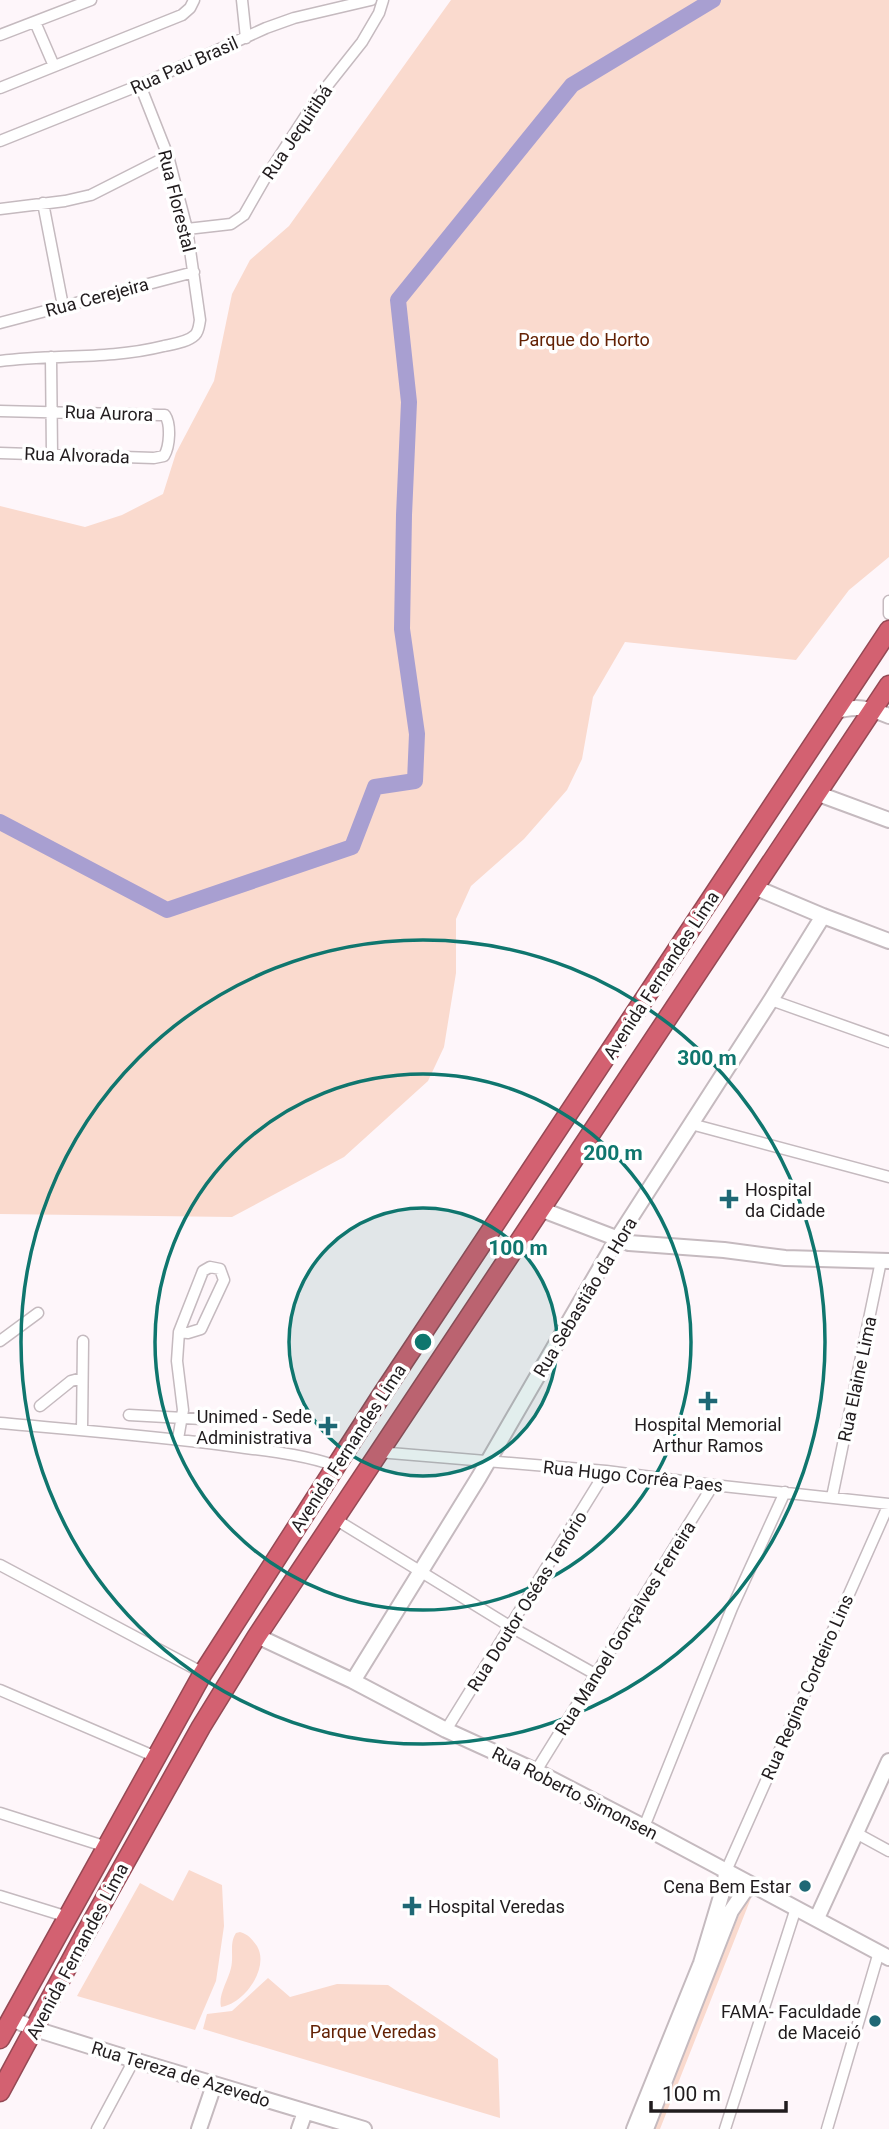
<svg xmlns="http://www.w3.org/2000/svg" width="889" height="2129" viewBox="0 0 889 2129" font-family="Roboto,sans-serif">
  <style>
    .green { fill: #fadace }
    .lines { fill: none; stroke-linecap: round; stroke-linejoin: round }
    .river { stroke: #a89fd1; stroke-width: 16 }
    .street-casing { stroke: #c5babf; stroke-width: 13 }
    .secondary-casing { stroke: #c5babf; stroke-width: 18 }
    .highway-casing { stroke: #954954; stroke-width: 21 }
    .street { stroke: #fff; stroke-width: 10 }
    .secondary { stroke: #fff; stroke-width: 14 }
    .highway { stroke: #d36171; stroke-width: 18 }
    .ring { fill: none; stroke: #0f766e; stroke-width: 3.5 }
    .poi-dot { fill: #1f6875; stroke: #fff; stroke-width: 2.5 }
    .labels { text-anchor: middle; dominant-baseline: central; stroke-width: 7; stroke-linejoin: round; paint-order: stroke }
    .street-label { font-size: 18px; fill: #211c1e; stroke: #fff }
    .park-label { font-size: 18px; fill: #632104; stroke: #fff }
    .poi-label { font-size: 18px; fill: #211c1e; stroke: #fff; text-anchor: end }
    .centre { fill: #0f766e; stroke: #fff; stroke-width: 3.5 }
    .ring-label { font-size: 21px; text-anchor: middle; font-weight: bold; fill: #0f766e; stroke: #fff; stroke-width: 7; stroke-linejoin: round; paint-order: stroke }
  </style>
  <rect width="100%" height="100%" fill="#fef6fa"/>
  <path class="green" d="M451,0H889V557L849,590L796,660L625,642L593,697L582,759L567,790L524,839L471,886L456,919V973L444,1047L428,1081L344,1157L232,1217L0,1214V506L85,527L122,515L163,494L176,453L214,381L232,294L250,260L289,226Z
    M189,1870L222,1885L224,1926L216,1981L195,2030L77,1996L140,1883L173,1901Z
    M746,1897L751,1898L660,2129H654Z
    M240,1932C249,1935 252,1939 257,1946C270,1968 244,2004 221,2007C218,1995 228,1981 231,1968C234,1956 229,1943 236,1933Z
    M268,1978L290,1997L337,1984L388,1985L498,2059L500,2118L203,2029L207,2014L232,2011Z"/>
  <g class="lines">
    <path class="river" d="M0,822L167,910L352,847L375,787L415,781L417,734L402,629L404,515L409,402L398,300L572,85L713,0"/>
    <g class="street-casing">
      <path id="street" d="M242,0L246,38
        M35,22L54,66
        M0,35L91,0
        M0,88L182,15L190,8L194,0
        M0,141L140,85L266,28L294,18L371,0
        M43,203L63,306
        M0,209L65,201L91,195L168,156
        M187,229L231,224L244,215L264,180L316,100L362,42L379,13L383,0
        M0,323L194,272
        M51,357L52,455
        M0,361C56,354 108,360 164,346C173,344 188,342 195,335C199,331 199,325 200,320L187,229L168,156L140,85
        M0,411L160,415H165C171,424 170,446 164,456L154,458L0,453
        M889,601V614
        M771,1000L889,1042
        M691,1124L889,1177
        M0,1341L38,1313
        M40,1406L71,1381L82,1378
        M129,1415L202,1419
        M0,1423C77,1430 154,1436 231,1446C267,1451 302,1454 336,1466
        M82,1430L83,1341
        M178,1439L183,1410L177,1361L179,1332L203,1271L210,1267L220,1269L224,1280L201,1329L188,1333L179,1332
        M378,1452L606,1471L713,1485L889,1504
        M832,1497L881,1261
        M335,1519L511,1627L595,1674
        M0,1565L203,1673
        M0,1690L156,1757
        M446,1730L606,1471
        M536,1771L713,1485
        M0,1813L107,1847
        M644,1827L732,1608L785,1492
        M856,1833L889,1851
        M726,1871L889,1504
        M0,1896L68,1917
        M97,2129L134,2060
        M725,2129L796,1908
        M827,2129L879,1952"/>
    </g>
    <g class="secondary-casing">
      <path id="secondary" d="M834,712C855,705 869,708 889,716
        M816,793L889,820
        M754,887L823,916L889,941
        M540,1209L629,1243L724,1250L785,1258L889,1261
        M257,1636L353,1681L446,1730L536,1771L644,1827L889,1958
        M353,1681L479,1477L617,1239L771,1000L823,916
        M817,1918L889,1761
        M12,2019L35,2029L134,2060L364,2129
        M199,2129L214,2085
        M299,2129L305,2112
        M634,2129L701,1963L725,1883L726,1871
        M646,2129L731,1911L744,1892L752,1885"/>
    </g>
    <g class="highway-casing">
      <path id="highway" d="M0,2039L203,1673L381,1396L889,630
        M0,2092L84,1936L201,1727L257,1636L889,685"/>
    </g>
    <use href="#street" class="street"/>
    <use href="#secondary" class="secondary"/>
    <use href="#highway" class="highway"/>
  </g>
  <circle cx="423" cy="1342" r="134" fill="#0f766e" fill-opacity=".12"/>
  <g class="ring">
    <circle cx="423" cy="1342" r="134"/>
    <circle cx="423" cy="1342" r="268"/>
    <circle cx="423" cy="1342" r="402"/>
  </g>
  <g class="poi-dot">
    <path d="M725.5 1188.5h7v7h7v7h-7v7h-7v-7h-7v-7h7z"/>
    <path d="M704.5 1390.5h7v7h7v7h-7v7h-7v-7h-7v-7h7z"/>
    <path d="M324.5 1415.5h7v7h7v7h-7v7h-7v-7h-7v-7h7z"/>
    <circle cx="805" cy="1886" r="7"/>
    <path d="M408.5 1895.5h7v7h7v7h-7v7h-7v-7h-7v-7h7z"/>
    <circle cx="875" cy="2021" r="7"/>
  </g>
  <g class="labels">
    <g class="street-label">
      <text transform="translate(184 65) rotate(-24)">Rua Pau Brasil</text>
      <text transform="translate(297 132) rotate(-56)">Rua Jequitibá</text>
      <text transform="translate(177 201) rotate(76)">Rua Florestal</text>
      <text transform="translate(97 297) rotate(-15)">Rua Cerejeira</text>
      <text transform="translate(109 413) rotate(2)">Rua Aurora</text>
      <text transform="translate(77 455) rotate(2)">Rua Alvorada</text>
      <text transform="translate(661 975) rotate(-57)">Avenida Fernandes Lima</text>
      <text transform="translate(585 1297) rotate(-59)">Rua Sebastião da Hora</text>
      <text transform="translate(857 1379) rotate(-78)">Rua Elaine Lima</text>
      <text transform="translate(348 1448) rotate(-57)">Avenida Fernandes Lima</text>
      <text transform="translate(633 1476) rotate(6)">Rua Hugo Corrêa Paes</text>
      <text transform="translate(527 1601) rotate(-58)">Rua Doutor Oséas Tenório</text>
      <text transform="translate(625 1628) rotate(-58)">Rua Manoel Gonçalves Ferreira</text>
      <text transform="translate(807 1687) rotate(-66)">Rua Regina Cordeiro Lins</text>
      <text transform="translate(575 1793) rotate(27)">Rua Roberto Simonsen</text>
      <text transform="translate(77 1951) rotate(-62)">Avenida Fernandes Lima</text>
      <text transform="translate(181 2074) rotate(17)">Rua Tereza de Azevedo</text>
    </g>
    <g class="park-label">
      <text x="584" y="339">Parque do Horto</text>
      <text x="373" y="2031">Parque Veredas</text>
    </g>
    <g class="poi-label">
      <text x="745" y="1189" text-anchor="start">Hospital<tspan x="745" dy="21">da Cidade</tspan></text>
      <text x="312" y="1416">Unimed - Sede<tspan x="312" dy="21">Administrativa</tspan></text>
      <text x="708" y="1424" text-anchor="middle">Hospital Memorial<tspan x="708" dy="21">Arthur Ramos</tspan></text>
      <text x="791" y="1886">Cena Bem Estar</text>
      <text x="428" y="1906" text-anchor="start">Hospital Veredas</text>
      <text x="861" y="2011">FAMA- Faculdade<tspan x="861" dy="21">de Maceió</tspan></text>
    </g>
  </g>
  <circle cx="423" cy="1342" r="10" class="centre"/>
  <g class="ring-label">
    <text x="707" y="1065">300 m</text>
    <text x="613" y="1160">200 m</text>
    <text x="518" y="1255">100 m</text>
  </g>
  <path d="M651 2101v10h135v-10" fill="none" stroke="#211c1e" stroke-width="3.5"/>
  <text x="662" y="2101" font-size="21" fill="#211c1e" stroke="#ffffff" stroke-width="5" paint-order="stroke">100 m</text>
</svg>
